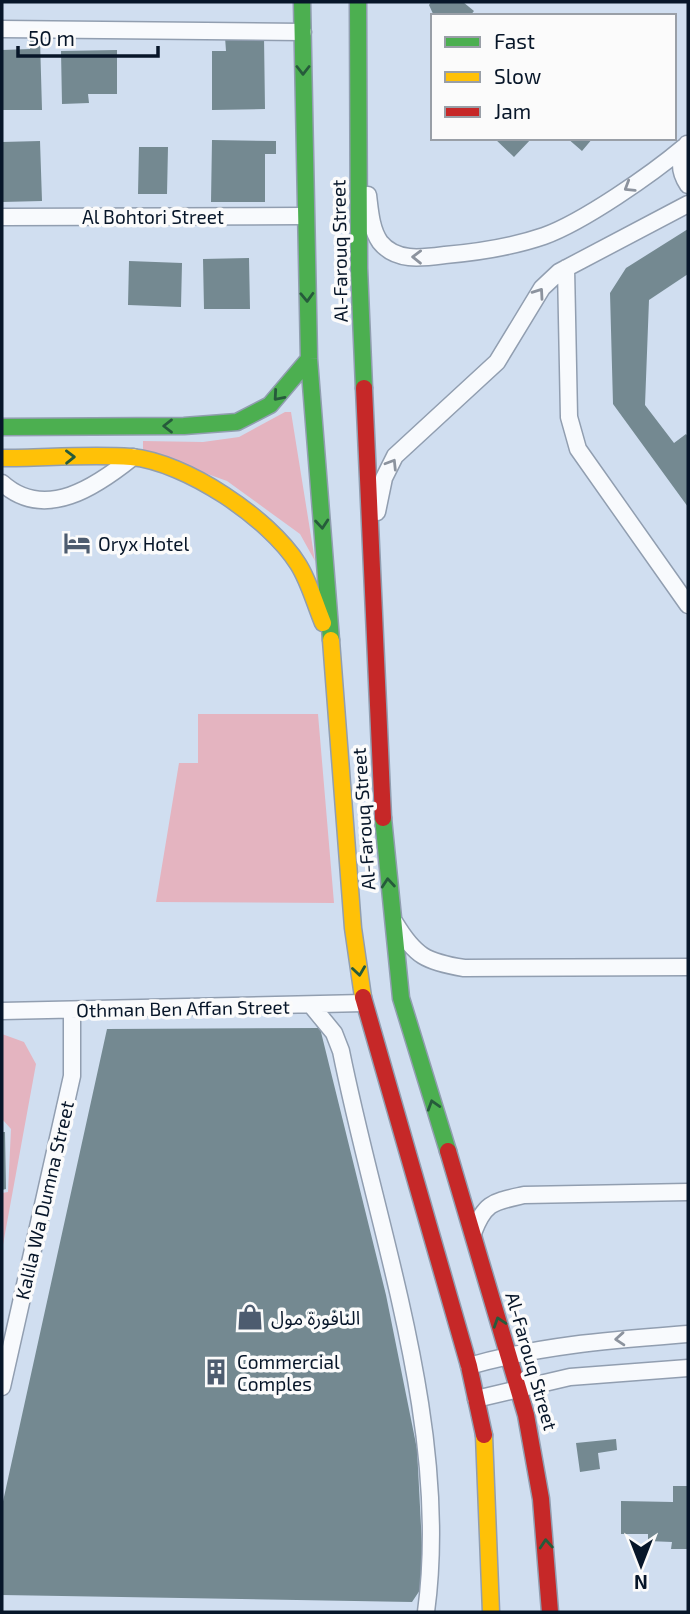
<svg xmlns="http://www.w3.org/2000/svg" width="690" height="1614" viewBox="0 0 690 1614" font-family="'Exo 2','Noto Sans Arabic',sans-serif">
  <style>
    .green { fill: #e4b4c0 }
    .building { fill: #748991 }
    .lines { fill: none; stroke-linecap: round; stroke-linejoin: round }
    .street-casing { stroke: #919eb0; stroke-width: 19 }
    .fast-casing { stroke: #919eb0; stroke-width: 19 }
    .slow-casing { stroke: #919eb0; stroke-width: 19 }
    .jam-casing { stroke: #919eb0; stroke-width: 19 }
    .street { stroke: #f8fafd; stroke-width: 16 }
    .fast { stroke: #4caf50; stroke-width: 16 }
    .slow { stroke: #ffc107; stroke-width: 16 }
    .jam { stroke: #c62828; stroke-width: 16 }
    .oneway { stroke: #265b3b }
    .oneway2 { stroke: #8c939e }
    .labels { text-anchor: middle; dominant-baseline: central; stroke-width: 7; stroke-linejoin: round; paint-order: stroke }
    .street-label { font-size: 19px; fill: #071629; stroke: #fbfbfb }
    .poi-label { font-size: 19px; fill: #071629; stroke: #fbfbfb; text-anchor: start }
  </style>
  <rect width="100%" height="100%" fill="#d0def0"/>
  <path class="green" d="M285,412H291L315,561L300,534L227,481L143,451V441L203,442L239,437Z
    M198,714H318L334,903L156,902L179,763H198Z
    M2,1034L24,1042L36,1064L2,1250V1193L8,1192L11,1129L2,1119Z"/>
  <path class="building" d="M431,2H463L474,11L470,16H434L429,5Z
    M225,37H264L265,109L212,110V51H226Z
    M30,39H40L42,110H2V50L30,49Z
    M117,50V94H88L89,103L62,104L61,51Z
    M494,138H532L514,157Z
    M567,138H593L582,151Z
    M212,140L276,141V154H265V202H211Z
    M40,141L42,201L2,202V142Z
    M139,147H168L167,194H138Z
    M688,229V274L649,300L645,405L674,443L686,434L688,437V507L613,404L610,293L626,268Z
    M249,258L250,309H204L203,259Z
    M129,261L182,263L181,307L128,305Z
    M320,1028L386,1295L417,1449L424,1584L412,1602L2,1595V1506L107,1029Z
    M2,1132H5L6,1189L2,1190Z
    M616,1439L617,1450L598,1453L600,1469L580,1472L576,1443Z
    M673,1486H688V1549H671L672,1542L648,1541V1534H621V1501L673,1502Z"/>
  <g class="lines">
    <g class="street-casing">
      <path id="street" d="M2,29L303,32
        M687,144C679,158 679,172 688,185
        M368,195C370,211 371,229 380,242C396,262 422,258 445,255C479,252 512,247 544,236C583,222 652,174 684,147
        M2,217L304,216
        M566,268L569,417L578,449L688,605
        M2,483C45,522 97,486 133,457
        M377,512L384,478L395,456L497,362L542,288L559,272L688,204
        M395,923C415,956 426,962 464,968L688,967
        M311,1005L334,1033L341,1051C377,1231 451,1427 426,1612
        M2,1011L364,1003
        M473,1233C485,1202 493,1202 524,1195L688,1192
        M469,1366C541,1345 613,1340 688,1334
        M2,1387L72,1076V1011
        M476,1399L570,1377L688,1368"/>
    </g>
    <g class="fast-casing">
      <path id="fast" d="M302,2L309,359L331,640
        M358,2L359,268L364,388
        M2,427L184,426L237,422L270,405L309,359
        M383,818L401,998L448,1151"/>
    </g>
    <g class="slow-casing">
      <path id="slow" d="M2,458C44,458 89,454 131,457C186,462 269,518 298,564C309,581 315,604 323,623
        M331,640L353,928L363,997
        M484,1435L491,1612"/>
    </g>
    <g class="jam-casing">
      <path id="jam" d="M364,388L383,818
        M363,997L469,1366L484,1435
        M448,1151L526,1415L541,1499L550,1612"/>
    </g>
    <use href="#street" class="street"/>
    <use href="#fast" class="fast"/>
    <use href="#slow" class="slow"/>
    <use href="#jam" class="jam"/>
  </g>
  <defs><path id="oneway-chevron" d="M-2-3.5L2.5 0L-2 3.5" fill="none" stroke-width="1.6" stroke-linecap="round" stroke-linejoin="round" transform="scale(1.75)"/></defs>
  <g class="oneway">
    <use href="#oneway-chevron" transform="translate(303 70) rotate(90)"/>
    <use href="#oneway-chevron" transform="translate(307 297) rotate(88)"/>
    <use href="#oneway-chevron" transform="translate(278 396) rotate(131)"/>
    <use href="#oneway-chevron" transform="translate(168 426) rotate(180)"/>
    <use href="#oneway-chevron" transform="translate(70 457) rotate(-1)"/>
    <use href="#oneway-chevron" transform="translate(322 524) rotate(85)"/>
    <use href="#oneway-chevron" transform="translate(388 883) rotate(-95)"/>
    <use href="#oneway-chevron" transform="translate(359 971) rotate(82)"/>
    <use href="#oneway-chevron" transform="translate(433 1105) rotate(-107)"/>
    <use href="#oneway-chevron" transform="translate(499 1322) rotate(-108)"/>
    <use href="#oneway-chevron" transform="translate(546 1544) rotate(-94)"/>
  </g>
  <g class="oneway2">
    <use href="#oneway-chevron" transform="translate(629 187) rotate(148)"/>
    <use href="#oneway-chevron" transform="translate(417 257) rotate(-179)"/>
    <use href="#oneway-chevron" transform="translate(539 293) rotate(-55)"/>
    <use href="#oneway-chevron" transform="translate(392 464) rotate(-58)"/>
    <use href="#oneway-chevron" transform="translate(620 1339) rotate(176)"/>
  </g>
  <defs>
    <g id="hotel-bare" transform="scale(2.1)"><path d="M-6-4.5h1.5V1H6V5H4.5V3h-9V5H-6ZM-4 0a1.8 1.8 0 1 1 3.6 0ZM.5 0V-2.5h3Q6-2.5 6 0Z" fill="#4d5c6f" stroke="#fbfbfb" stroke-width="2.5" paint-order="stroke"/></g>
    <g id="shop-bare" transform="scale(2.1)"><path d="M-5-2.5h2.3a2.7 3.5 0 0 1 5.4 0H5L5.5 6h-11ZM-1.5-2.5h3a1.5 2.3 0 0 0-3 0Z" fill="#4d5c6f" stroke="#fbfbfb" stroke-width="2.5" paint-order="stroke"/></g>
    <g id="building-bare" transform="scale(2.1)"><path d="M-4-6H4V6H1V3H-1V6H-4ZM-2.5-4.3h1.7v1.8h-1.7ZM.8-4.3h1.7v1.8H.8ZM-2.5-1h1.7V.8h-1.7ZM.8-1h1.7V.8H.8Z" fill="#4d5c6f" stroke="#fbfbfb" stroke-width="2.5" paint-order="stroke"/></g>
  </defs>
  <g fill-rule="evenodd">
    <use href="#hotel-bare" x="77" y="543"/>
    <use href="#shop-bare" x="250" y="1317"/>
    <use href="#building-bare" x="216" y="1372"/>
  </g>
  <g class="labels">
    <g class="street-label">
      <text x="153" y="216">Al Bohtori Street</text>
      <text transform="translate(339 251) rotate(-91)">Al-Farouq Street</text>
      <text transform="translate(363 819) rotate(-94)">Al-Farouq Street</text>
      <text transform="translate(183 1008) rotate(-1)">Othman Ben Affan Street</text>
      <text transform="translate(44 1200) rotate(-77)">Kalila Wa Dumna Street</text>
      <text transform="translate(532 1361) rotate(74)">Al-Farouq Street</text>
    </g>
    <g class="poi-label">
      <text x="98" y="543">Oryx Hotel</text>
      <text x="271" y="1317">النافورة مول</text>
      <text x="237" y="1361">Commercial<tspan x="237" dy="22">Comples</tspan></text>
    </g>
  </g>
  <rect width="690" height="1614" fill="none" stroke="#071629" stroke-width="7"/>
  <rect x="431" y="14" width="245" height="126" fill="#fbfbfb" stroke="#999fa7" stroke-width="2"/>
  <rect x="445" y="37" width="35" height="10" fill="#4caf50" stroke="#999fa7" stroke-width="2"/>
  <text x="494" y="49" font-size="21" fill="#071629">Fast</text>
  <rect x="445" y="72" width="35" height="10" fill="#ffc107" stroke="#999fa7" stroke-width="2"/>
  <text x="494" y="84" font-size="21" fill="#071629">Slow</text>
  <rect x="445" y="107" width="35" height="10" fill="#c62828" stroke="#999fa7" stroke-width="2"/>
  <text x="494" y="119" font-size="21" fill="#071629">Jam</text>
  <g transform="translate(641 1565) rotate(180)" stroke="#fbfbfb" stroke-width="5" paint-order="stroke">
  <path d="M0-5L12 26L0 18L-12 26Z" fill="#071629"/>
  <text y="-10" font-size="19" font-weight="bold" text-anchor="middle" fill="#071629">N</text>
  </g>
  <path d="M18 46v10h140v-10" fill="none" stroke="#071629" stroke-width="3.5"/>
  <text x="28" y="46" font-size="21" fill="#071629" stroke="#fbfbfb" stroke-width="5" paint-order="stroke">50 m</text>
</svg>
